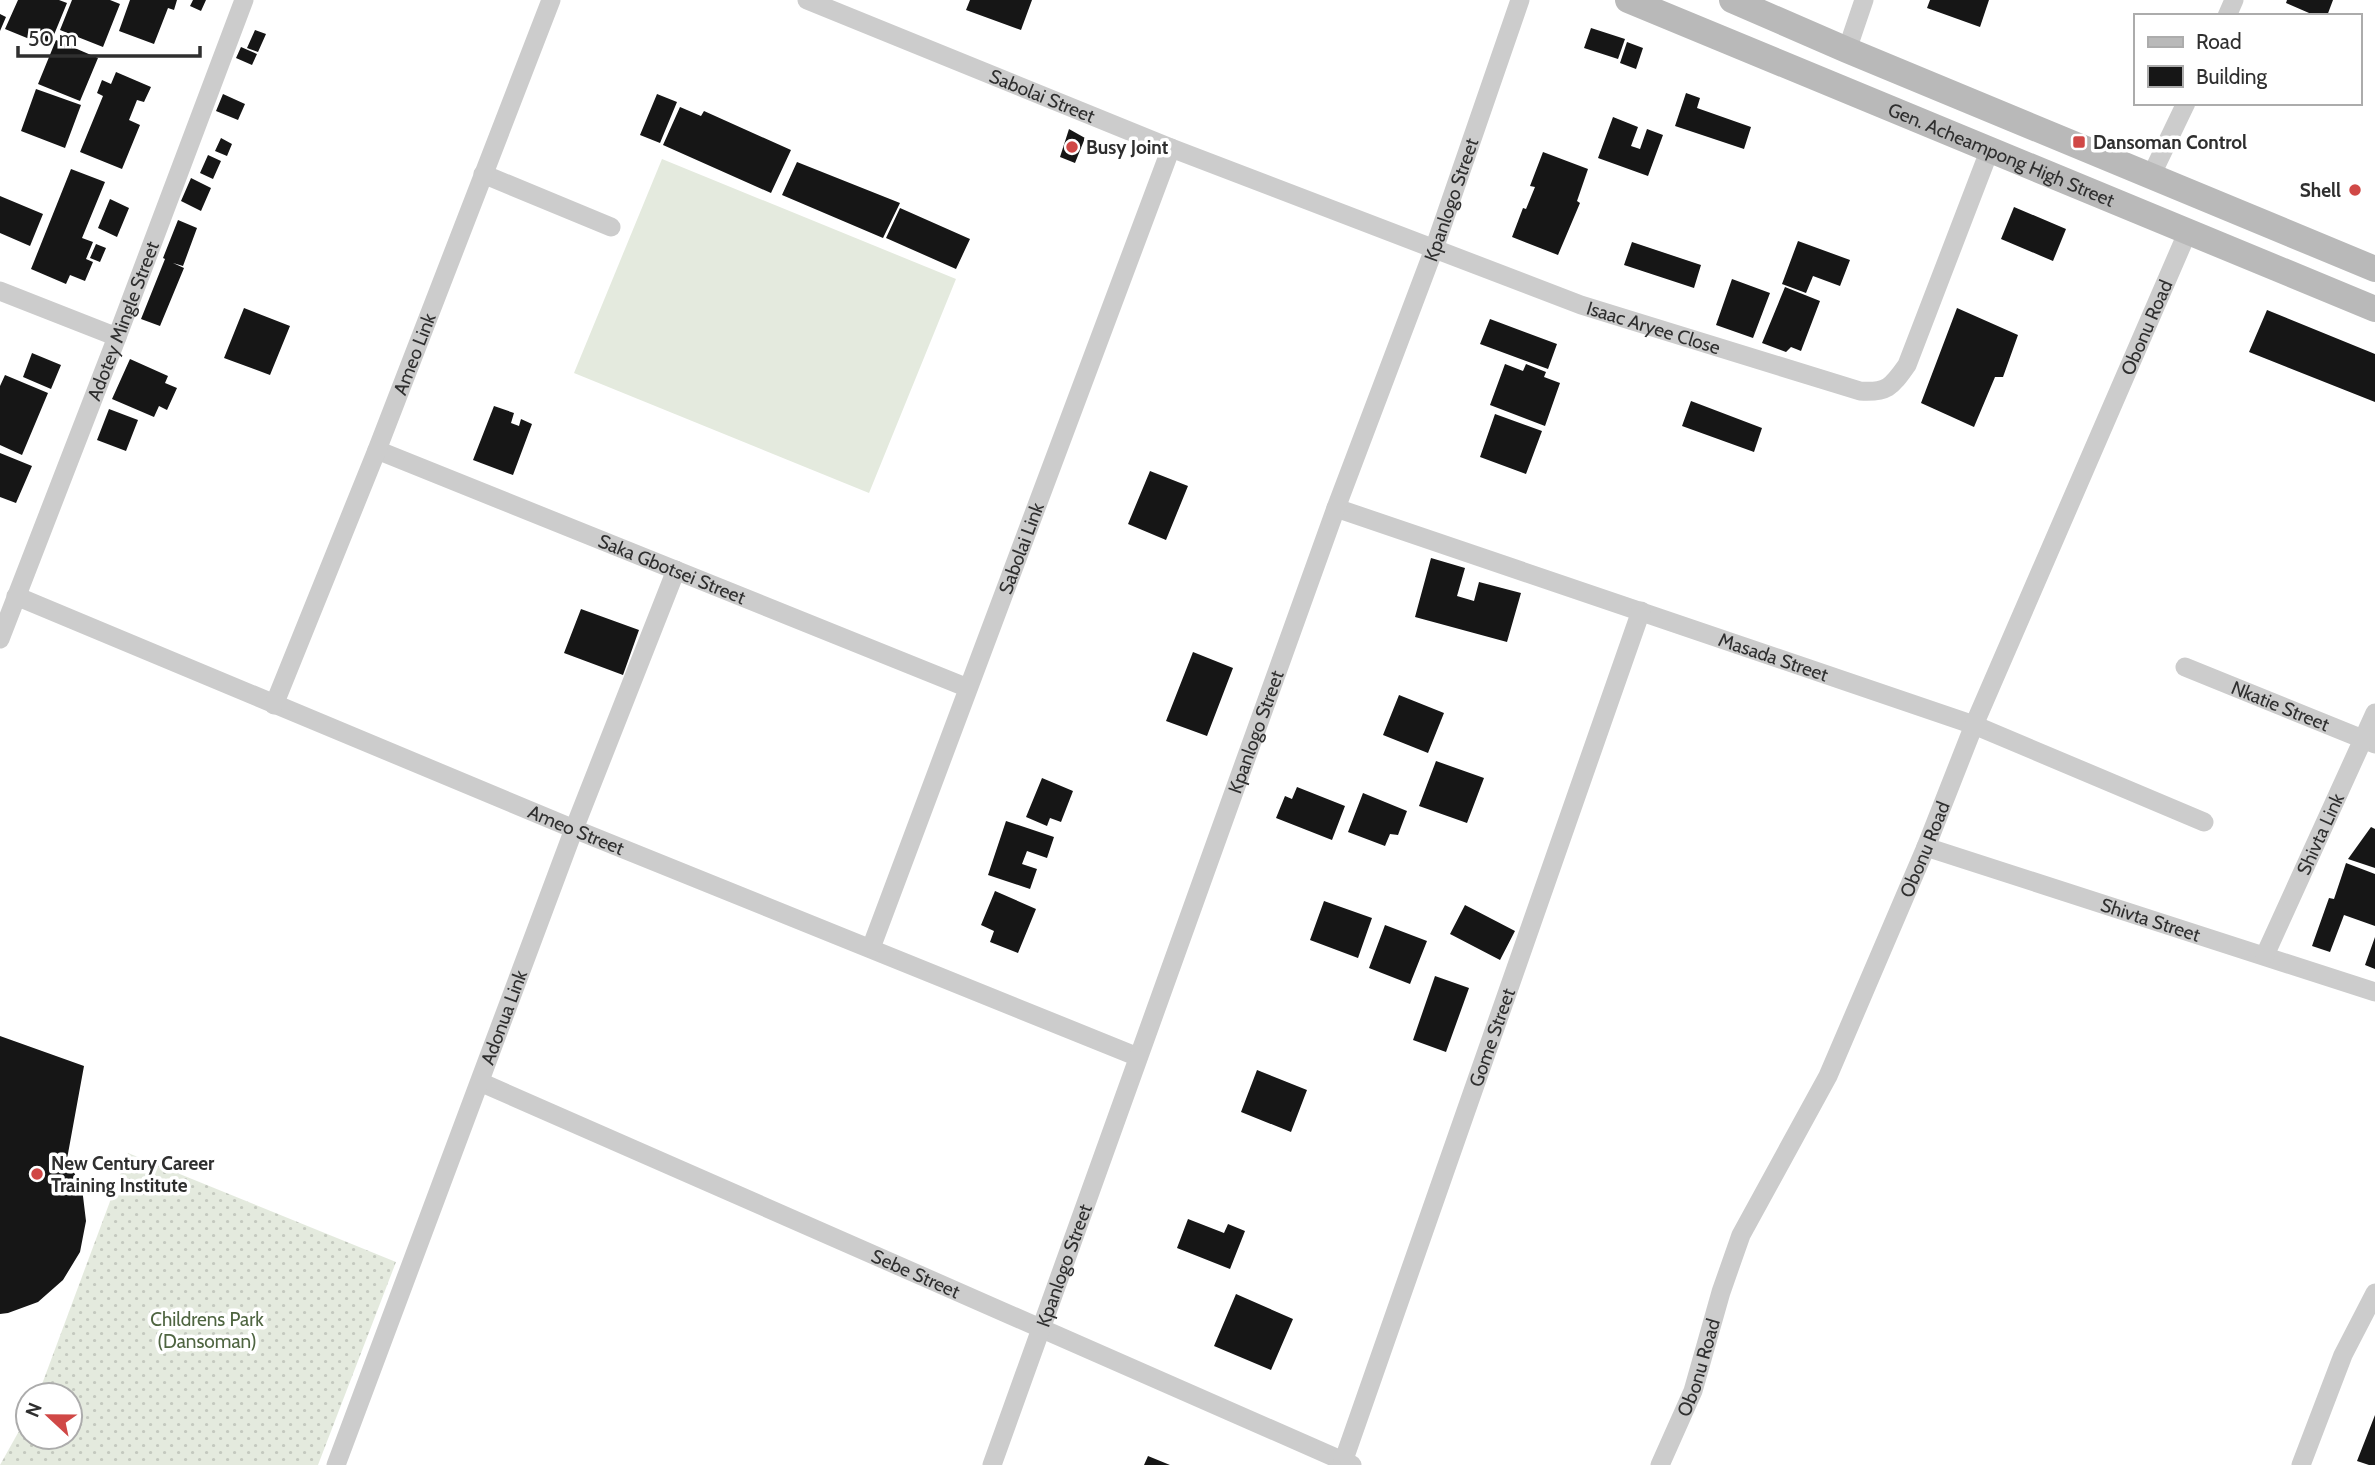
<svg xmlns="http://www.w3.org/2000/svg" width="2375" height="1465" viewBox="0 0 2375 1465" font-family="Cabin,sans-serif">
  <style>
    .grass { fill: url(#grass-dots) }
    .pitch { fill: #e4eade }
    .building { fill: #161616 }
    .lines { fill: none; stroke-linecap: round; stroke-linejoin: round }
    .minor { stroke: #ccc; stroke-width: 19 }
    .secondary { stroke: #b9b9b9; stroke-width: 26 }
    .poi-dot { fill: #d04846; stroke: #fff; stroke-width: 2.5 }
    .labels { text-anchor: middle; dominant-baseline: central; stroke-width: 7; stroke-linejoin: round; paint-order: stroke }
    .street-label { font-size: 19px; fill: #2f2f2f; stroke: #fff }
    .poi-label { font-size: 19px; font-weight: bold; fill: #2f2f2f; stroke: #fff; text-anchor: start }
    .park-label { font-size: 19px; fill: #4f6541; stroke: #fff }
  </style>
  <defs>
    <pattern id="grass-dots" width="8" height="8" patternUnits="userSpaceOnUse" patternTransform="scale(1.75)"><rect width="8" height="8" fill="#e4eade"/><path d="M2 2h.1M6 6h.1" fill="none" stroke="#c4c9bf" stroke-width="1.8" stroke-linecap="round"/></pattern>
  </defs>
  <rect width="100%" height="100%" fill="#fff"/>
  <path class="grass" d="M128,1153L396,1262L318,1465H0L28,1415V1437H70V1395H38Z"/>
  <path class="pitch" d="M662,159L956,279L869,493L574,373Z"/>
  <path class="building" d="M18,0H59L67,3L49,47L5,29Z
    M72,0H110L120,4L103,47L60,30Z
    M130,0H177L174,10L168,8L154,44L119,31Z
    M193,0H206L201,11L190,6Z
    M970,0H1032L1021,30L966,10Z
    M1930,0H1989L1980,27L1927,8Z
    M2287,0H2333L2327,16H2316L2286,3Z
    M0,14L6,17L0,31Z
    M1591,28L1625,39L1618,59L1584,48Z
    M255,30L266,34L258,52L247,48Z
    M56,40L98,58L80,101L38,84Z
    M1627,42L1643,48L1636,69L1620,63Z
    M241,47L257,54L252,65L236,58Z
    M116,72L151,87L144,102L137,100L129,120L140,125L122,169L80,152L103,96L97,93L102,80L111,84Z
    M36,89L81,105L65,148L21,131Z
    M1686,93L1700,98L1697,108L1751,127L1744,149L1675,126Z
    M223,94L245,104L238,120L216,111Z
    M657,94L677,102L660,143L640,135Z
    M680,107L701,116L704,111L791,150L771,193L663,145Z
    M1613,117L1638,127L1631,146L1640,149L1647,129L1663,135L1648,176L1598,158Z
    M1069,129L1085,138L1075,163L1060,157Z
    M221,138L232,144L227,156L215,151Z
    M1543,152L1588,169L1577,201L1580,203L1558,255L1512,237L1523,208L1526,209L1535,187L1530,186Z
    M208,155L221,161L213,179L200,173Z
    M797,162L900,203L883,238L782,195Z
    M71,169L105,182L82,238L93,242L86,259L93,262L85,281L70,275L66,284L31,269Z
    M191,178L211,188L201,211L181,201Z
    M0,196L43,214L30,246L0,233Z
    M110,199L129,208L117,237L98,228Z
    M2014,207L2066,229L2053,261L2001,239Z
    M900,208L970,239L956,269L886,238Z
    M178,220L197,228L183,266L173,263L184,268L160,326L141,319L165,259L163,258Z
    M1798,241L1850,260L1840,286L1813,276L1806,293L1782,284Z
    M1632,242L1701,265L1694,288L1624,265Z
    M96,244L106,248L100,262L90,258Z
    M1732,279L1770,293L1753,338L1716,325Z
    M1785,287L1820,301L1801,351L1791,347L1786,352L1762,343Z
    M244,308L290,326L270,375L224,358Z
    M1957,308L2018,335L2003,377H1995L1974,427L1921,403Z
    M2267,310L2375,354V402L2249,352Z
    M1490,319L1557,344L1548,369L1480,344Z
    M32,353L61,365L51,389L23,377Z
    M130,359L168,376L165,383L177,388L167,410L159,406L154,417L112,399Z
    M1505,364L1523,371L1526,364L1546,372L1544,377L1560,383L1545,426L1490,405Z
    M5,375L48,393L22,455L0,445V386Z
    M1691,401L1762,428L1754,452L1682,426Z
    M494,406L514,413L511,423L519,426L521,419L532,424L513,475L473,460Z
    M109,409L138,420L126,451L97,440Z
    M1495,414L1542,431L1526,474L1480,457Z
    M0,453L32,466L16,503L0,497Z
    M1150,471L1188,486L1166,540L1128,524Z
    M1431,558L1465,568L1457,596L1474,601L1479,582L1521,593L1507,642L1415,617Z
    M581,609L639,630L623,675L564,653Z
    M1193,652L1233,668L1207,736L1166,721Z
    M1399,695L1444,713L1428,753L1383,735Z
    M1436,761L1484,778L1467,823L1419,806Z
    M1042,778L1073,791L1061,822L1050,818L1047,826L1026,817Z
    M1297,787L1345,806L1332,840L1276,818L1285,796L1292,799Z
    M1363,793L1407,811L1398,835L1390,834L1385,846L1348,832Z
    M1006,821L1054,837L1047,858L1027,851L1022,864L1037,869L1030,889L988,875Z
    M2371,827L2375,829V868L2348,859Z
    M2346,863L2375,874V926L2344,915L2330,952L2312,946L2329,898L2334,899Z
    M995,891L1036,909L1018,953L990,942L994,931L981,925Z
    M1324,901L1372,918L1358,958L1310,940Z
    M1465,905L1515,931L1500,960L1450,934Z
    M1385,925L1427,941L1410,984L1369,968Z
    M2375,937V969L2365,965Z
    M1435,976L1469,988L1446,1052L1413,1040Z
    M0,1036L84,1066L67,1159L82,1188L86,1221L80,1252L63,1280L38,1302L8,1313L0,1314Z
    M1257,1070L1307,1090L1291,1132L1241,1112Z
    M1188,1219L1224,1233L1228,1224L1245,1231L1230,1269L1177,1248Z
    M1236,1294L1293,1319L1271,1370L1214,1346Z
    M2375,1415V1465H2369L2357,1461Z
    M1148,1456L1170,1465H1144Z"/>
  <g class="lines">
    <g class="minor">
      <path id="s1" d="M807,0L1171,148L1581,305L1860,391C1888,393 1892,386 1907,365L1990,149"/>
      <path d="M2227,16L2234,0"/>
      <path d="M1847,50L1864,0"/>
      <path d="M483,174L611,227"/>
      <path d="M2151,176L2186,103"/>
      <path d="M0,291L117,337"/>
      <path id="s2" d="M377,450L968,688"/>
      <path id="s3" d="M1336,508L1974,725L2204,822"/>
      <path id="s4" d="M16,596L574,829L1138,1057"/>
      <path id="s5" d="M0,639L117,337L244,0"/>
      <path id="s6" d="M2185,667L2375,744"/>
      <path id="s7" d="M274,705L377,450L551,0"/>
      <path id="s8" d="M1926,847L2375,992"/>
      <path id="s9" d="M871,948L1171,148"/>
      <path id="s10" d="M2265,955L2375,713"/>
      <path id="s11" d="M480,1082L1352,1465"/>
      <path id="s12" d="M336,1465L574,829L676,570"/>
      <path id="s13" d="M992,1465L1336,508L1434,249L1520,0"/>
      <path id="s14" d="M1342,1465L1641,611"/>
      <path id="s15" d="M1660,1465L1693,1391L1721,1292L1741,1235L1828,1076L1926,847L1974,725L2188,231"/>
      <path d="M2301,1465L2343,1355L2375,1293"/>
    </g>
    <g class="secondary">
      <path id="s16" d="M1628,0L2375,309"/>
      <path d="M1732,0L1847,50L2375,269"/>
    </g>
  </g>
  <g class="poi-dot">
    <rect x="2072" y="135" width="14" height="14" rx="3.5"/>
    <circle cx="1072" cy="147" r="7"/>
    <circle cx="2355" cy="190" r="7"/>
    <circle cx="37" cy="1174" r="7"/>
  </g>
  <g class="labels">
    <g class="street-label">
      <text stroke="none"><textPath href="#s1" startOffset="254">Sabolai Street</textPath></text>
      <text stroke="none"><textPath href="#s16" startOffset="404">Gen. Acheampong High Street</textPath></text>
      <text stroke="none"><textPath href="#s13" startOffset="1346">Kpanlogo Street</textPath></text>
      <text stroke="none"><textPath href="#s5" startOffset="341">Adotey Mingle Street</textPath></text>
      <text stroke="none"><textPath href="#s1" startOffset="908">Isaac Aryee Close</textPath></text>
      <text stroke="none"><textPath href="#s15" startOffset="1239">Obonu Road</textPath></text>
      <text stroke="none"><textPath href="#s7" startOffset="378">Ameo Link</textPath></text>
      <text stroke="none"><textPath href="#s9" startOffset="427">Sabolai Link</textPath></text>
      <text stroke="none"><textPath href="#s2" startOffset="318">Saka Gbotsei Street</textPath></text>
      <text stroke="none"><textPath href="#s3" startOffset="462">Masada Street</textPath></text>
      <text stroke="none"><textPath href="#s6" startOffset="103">Nkatie Street</textPath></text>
      <text stroke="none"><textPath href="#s13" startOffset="779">Kpanlogo Street</textPath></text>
      <text stroke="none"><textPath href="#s4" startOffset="607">Ameo Street</textPath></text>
      <text stroke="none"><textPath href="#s10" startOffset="133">Shivta Link</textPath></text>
      <text stroke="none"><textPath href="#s15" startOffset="672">Obonu Road</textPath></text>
      <text stroke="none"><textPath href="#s8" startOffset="236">Shivta Street</textPath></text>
      <text stroke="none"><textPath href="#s12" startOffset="478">Adonua Link</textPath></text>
      <text stroke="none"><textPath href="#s14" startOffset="453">Gome Street</textPath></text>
      <text stroke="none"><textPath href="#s13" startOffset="212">Kpanlogo Street</textPath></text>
      <text stroke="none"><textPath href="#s11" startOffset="476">Sebe Street</textPath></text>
      <text stroke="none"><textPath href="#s15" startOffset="105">Obonu Road</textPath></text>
    </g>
    <g class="poi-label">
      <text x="2093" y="142">Dansoman Control</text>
      <text x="1086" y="147">Busy Joint</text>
      <text x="2341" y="190" text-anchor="end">Shell</text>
      <text x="51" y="1163">New Century Career<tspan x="51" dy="22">Training Institute</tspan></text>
    </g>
    <g class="park-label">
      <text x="207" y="1319">Childrens Park<tspan x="207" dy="22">(Dansoman)</tspan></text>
    </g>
  </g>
  <rect x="2134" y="14" width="228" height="91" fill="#ffffff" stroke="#acacac" stroke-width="2"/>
  <rect x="2148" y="37" width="35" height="10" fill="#b9b9b9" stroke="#acacac" stroke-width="2"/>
  <text x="2196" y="49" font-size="21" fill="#2f2f2f">Road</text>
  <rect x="2148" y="66" width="35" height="21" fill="#161616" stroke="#acacac" stroke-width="2"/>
  <text x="2196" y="84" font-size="21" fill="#2f2f2f">Building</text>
  <g transform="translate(49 1416) rotate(292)"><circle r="33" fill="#ffffff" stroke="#acacac" stroke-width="2"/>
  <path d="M0-5L12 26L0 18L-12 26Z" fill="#d04846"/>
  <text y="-10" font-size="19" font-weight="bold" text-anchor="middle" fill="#2f2f2f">N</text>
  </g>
  <path d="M18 46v10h182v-10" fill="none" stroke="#2f2f2f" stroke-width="3.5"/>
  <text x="28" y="46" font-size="21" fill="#2f2f2f" stroke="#ffffff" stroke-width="5" paint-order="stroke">50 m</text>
</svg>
